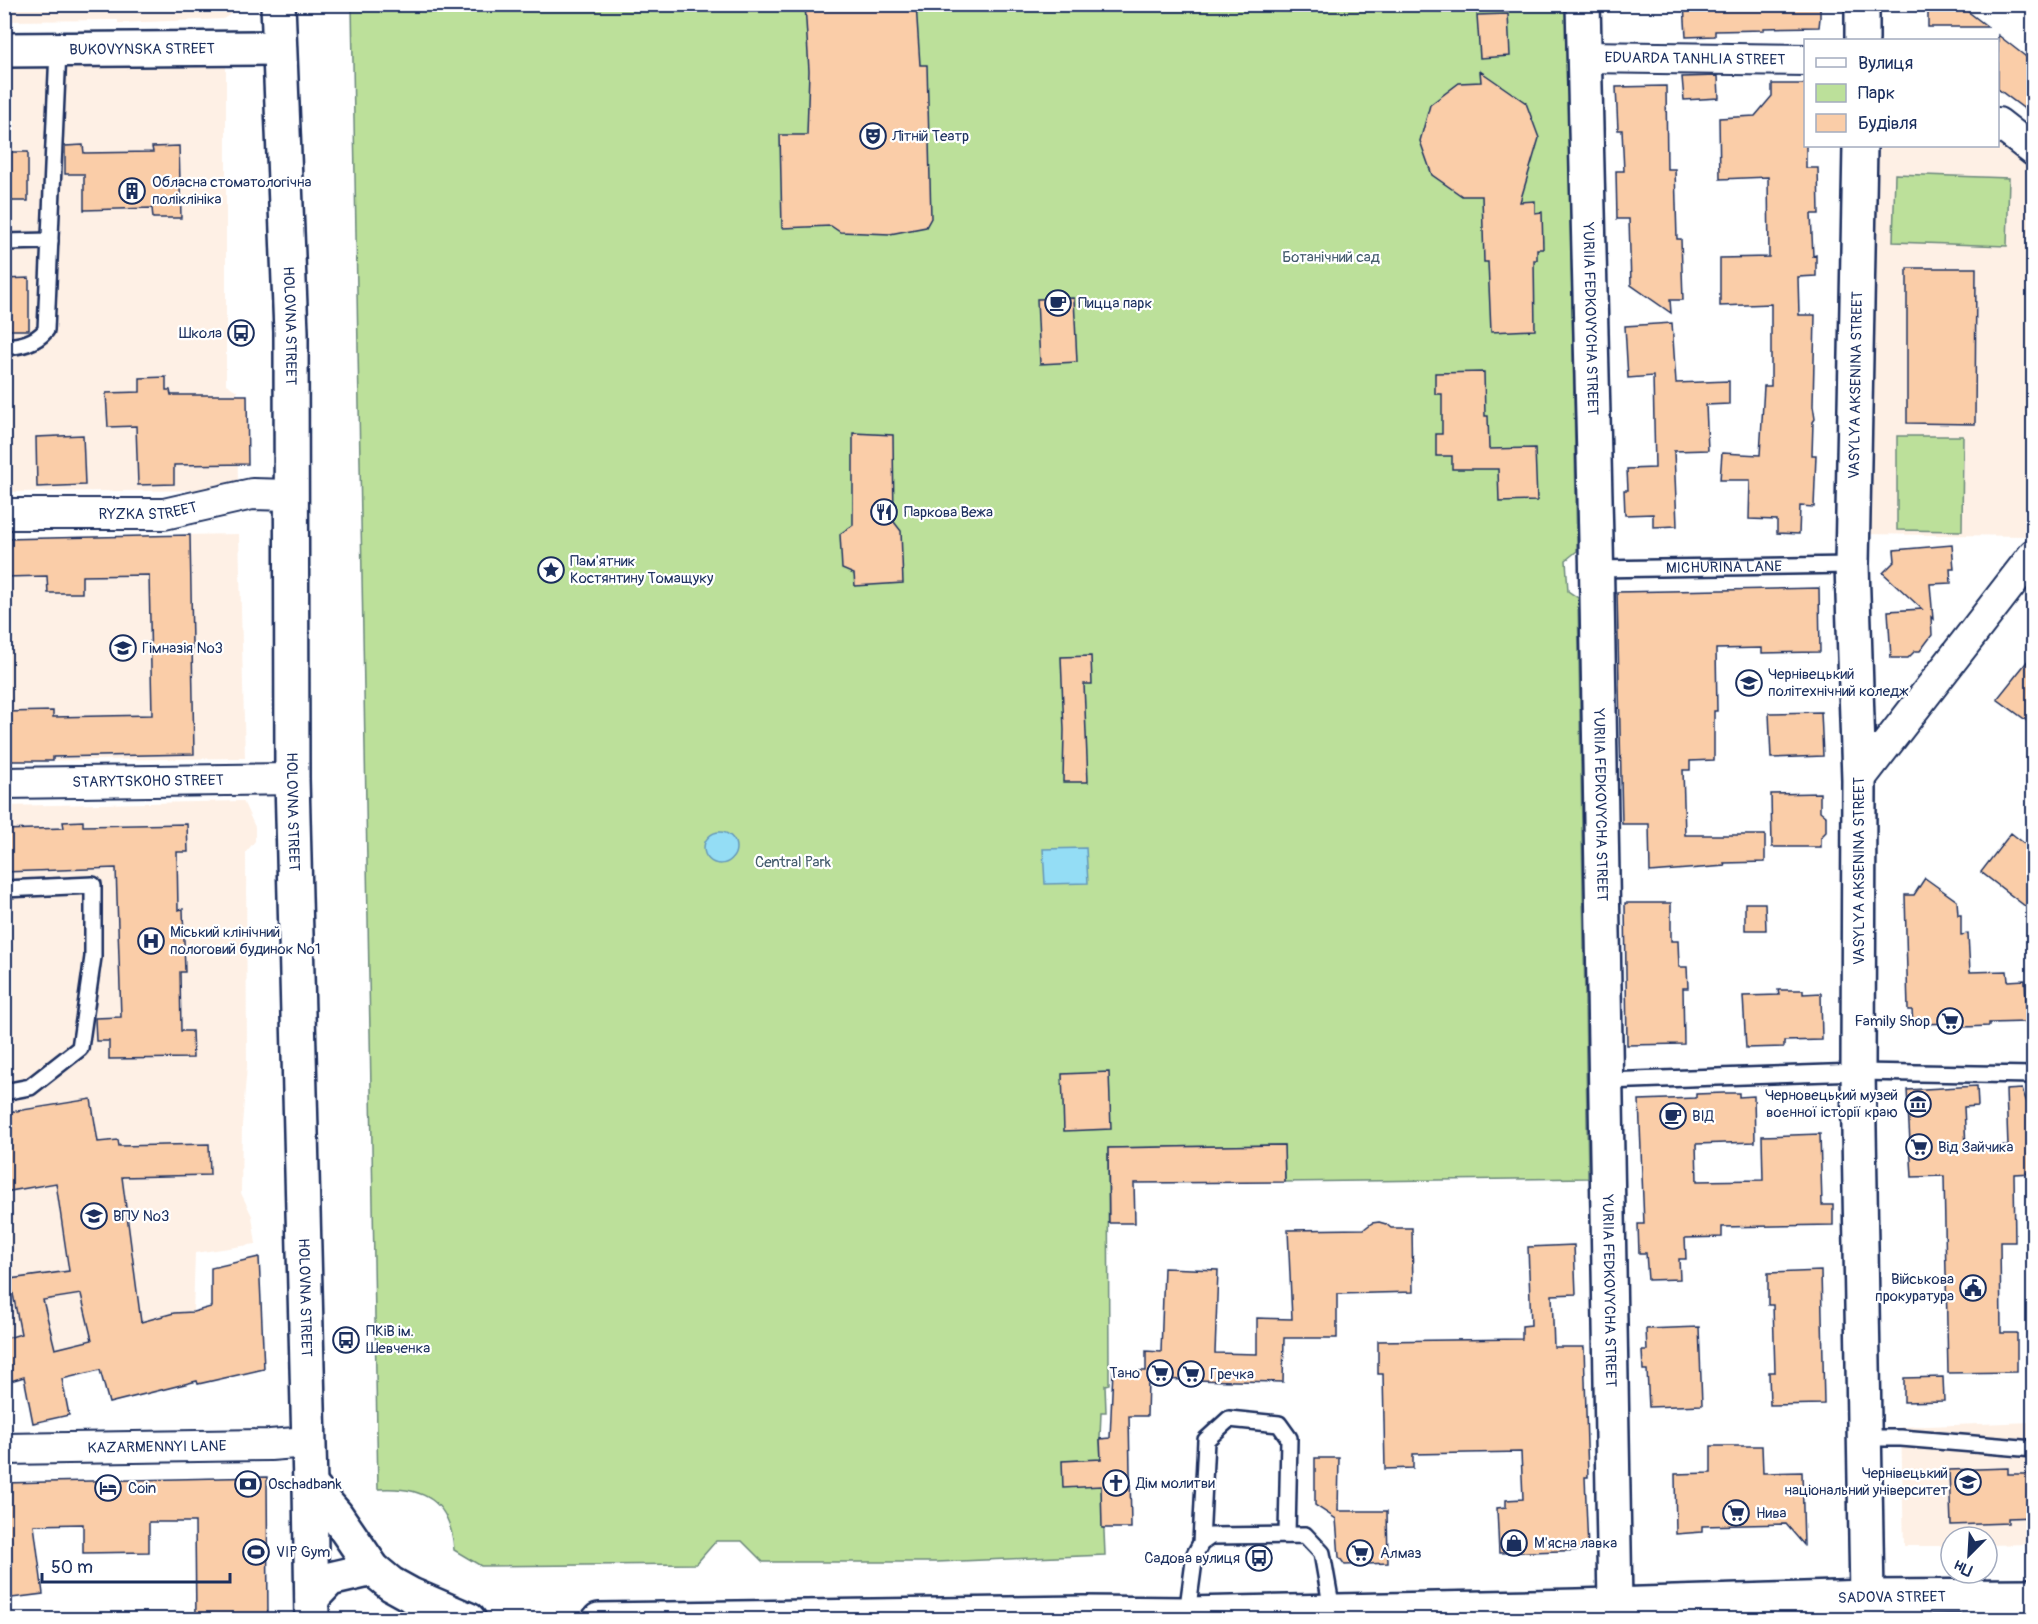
<svg xmlns="http://www.w3.org/2000/svg" width="2038" height="1624" viewBox="0 0 2038 1624" font-family="Pangolin,sans-serif">
  <style>
    .built { fill: #fef0e5 }
    .green { fill: #bce09a; stroke: #6c887c; stroke-width: 1.5 }
    .water { fill: #94ddf5; stroke: #6497b9; stroke-width: 1.5 }
    .building { fill: #facda8; stroke: #1b2f5e; stroke-width: 1.5; fill-rule: evenodd }
    .lines { fill: none; stroke-linecap: round; stroke-linejoin: round }
    .lane-casing { stroke: #1b2f5e; stroke-width: 20 }
    .street-casing { stroke: #1b2f5e; stroke-width: 34 }
    .secondary-casing { stroke: #1b2f5e; stroke-width: 38 }
    .primary-casing { stroke: #1b2f5e; stroke-width: 38 }
    .lane { stroke: #fff; stroke-width: 15 }
    .street { stroke: #fff; stroke-width: 30 }
    .secondary { stroke: #fff; stroke-width: 33 }
    .primary { stroke: #fff; stroke-width: 33 }
    .labels { text-anchor: middle; dominant-baseline: central; stroke-width: 4.5; stroke-linejoin: round; paint-order: stroke }
    .street-label { font-size: 15px; fill: #1b2f5e; stroke: #fff }
    .poi-label { font-size: 15px; fill: #1b2f5e; stroke: #fff; text-anchor: start }
    .park-label { font-size: 15px; fill: #435b6d; stroke: #fff }
  </style>
  <rect width="100%" height="100%" fill="#fff"/>
  <filter id="ink" filterUnits="userSpaceOnUse"><feTurbulence type="fractalNoise" baseFrequency=".0167" numOctaves="2"/><feDisplacementMap in="SourceGraphic" scale="12" xChannelSelector="R" yChannelSelector="G"/><feConvolveMatrix kernelMatrix="1 2 1 2 8 2 1 2 1" color-interpolation-filters="sRGB"/></filter>
  <g filter="url(#ink)">
    <path class="built" d="M237,4V10L223,19L118,23V20L5,21V5Z
      M226,64V384L237,391L238,490L5,492L4,68Z
      M1998,123L2033,149V536L1855,534L1861,146H1998Z
      M239,534L245,758L5,761L4,538Z
      M243,801L255,827V841L246,852L247,1066L242,1125L241,1193L252,1216L256,1244L195,1253L193,1312L197,1331L5,1383V806Z
      M2033,1422V1544L1987,1545V1537H1951V1546H1904L1901,1427Z"/>
    <path class="green" d="M352,5H1566L1577,551L1566,560L1568,591L1578,598L1588,1178L1285,1182L1284,1145L1108,1148L1109,1370V1384L1105,1385L1106,1412H1101L1100,1438L1105,1555L937,1562H763L742,1541H716L696,1564L481,1566L454,1550C451,1501 424,1486 378,1489Z
      M1895,174L2009,178L2007,246L1893,242Z
      M1897,436H1963L1962,531L1897,530Z"/>
    <path class="water" d="M704 848a16 16 0 1 1 32 0a16 16 0 1 1-32 0Z
      M1086,848L1088,883L1045,884L1043,849Z"/>
    <path class="building" d="M805,4H916L920,65H927L931,218L926,227L890,234L840,232L831,226L782,228L780,135H807L809,71Z
      M1684,4H1820V18L1819,27L1764,28V30L1715,31V36L1686,37Z
      M1928,4H1958L1988,27H1928Z
      M1508,14L1510,56L1480,58L1477,15Z
      M1998,35L2034,63V116L1998,89Z
      M1480,71L1526,103L1539,138L1520,202L1535,201V213L1542,212L1543,249H1537V260H1534L1535,330L1491,332L1488,262H1484L1482,196H1462L1432,175L1420,141L1430,105L1459,83L1481,82Z
      M1718,76L1719,98L1684,100L1682,77Z
      M1772,84H1806V168H1818L1819,214H1811L1813,256L1816,255V276L1798,277L1799,315H1815L1813,406L1815,419L1813,422L1812,455H1816L1814,507L1800,506L1799,534L1777,533V520L1749,519L1750,480H1720L1722,453L1760,455L1764,386H1771V304L1720,306V258L1769,257L1768,177L1720,179L1719,118L1755,116L1772,96Z
      M1666,86L1667,169H1675L1677,239H1681L1683,300H1670L1671,313L1631,285L1629,219H1617L1616,171H1624L1622,130H1618L1616,87Z
      M83,145L84,153L153,152L152,147L179,146L181,218H153L152,208L84,210V174H65V146Z
      M4,152H28V201H4Z
      M1907,268H1976L1975,424L1907,423Z
      M29,278V330H4V279Z
      M1074,298L1077,362L1040,364L1037,299Z
      M1672,323L1676,383L1729,381V404L1706,405L1708,450L1674,451L1677,526L1653,527V514L1625,515L1624,490H1628L1627,469L1655,468L1653,376L1628,378L1625,326Z
      M1484,372L1485,416H1488L1489,449L1535,448L1537,501L1499,502L1498,469H1452V456H1436V434H1442V394H1435V373Z
      M166,377V390H170L171,395H247L248,464L174,465V484L138,485L136,426L108,427L106,393L140,392V378Z
      M853,433L893,435L894,522L901,531L903,583L855,586L854,574L842,569L840,534L853,525Z
      M83,435L85,485L37,487L36,437Z
      M190,535L194,754L53,757V761H4V712L53,711V717L152,715L149,575L82,576V593H48L47,576L4,577V539Z
      M1952,545L1954,569H1950L1951,583L1930,584L1933,619L1931,617L1932,635L1920,651H1915L1908,658H1891L1888,611L1922,609L1883,573L1895,561L1894,550Z
      M1819,588L1820,652L1762,653V648L1716,649L1717,711H1714V760L1690,761V770H1683L1685,835H1765V862L1724,863L1725,866L1650,872L1649,824H1622L1617,592Z
      M2034,653V726L1997,699Z
      M1091,656L1092,684H1084L1088,782H1063L1064,730L1061,657Z
      M1821,712L1823,756L1771,758L1769,713Z
      M1820,793V811L1826,816V832L1821,837V847H1772L1771,794Z
      M83,821V826L187,824L188,852H177L178,910L183,909L185,972H180L181,1031H192L193,1058L109,1059V1041H96L95,1018L121,1017L116,868L4,872V830L64,828L63,822Z
      M2011,833L2034,851V913L1981,872Z
      M1925,878L1957,901L1958,915H1961V935L1968,934L1970,972L2007,971L2008,981L2025,980L2027,1022L1989,1023V1026L1964,1027L1963,1023L1913,1024L1912,1010H1908L1905,895H1914Z
      M1625,903H1671V941H1678L1679,967H1687L1688,988H1683L1684,1044L1627,1045Z
      M1745,903H1765L1766,930H1745Z
      M1778,990H1803V994L1821,993L1822,1040L1784,1041V1047L1746,1048L1743,996L1779,995Z
      M1109,1072L1111,1129L1064,1131L1062,1074Z
      M1977,1086L1978,1106L1964,1107L1966,1148L2008,1146L2006,1090L2022,1089L2032,1116L2034,1173L2014,1174L2015,1242H2000L2001,1333H2017V1372L1948,1373L1944,1176L1912,1177L1907,1090Z
      M1724,1093H1739V1097L1754,1096L1755,1142L1696,1144L1697,1181L1763,1180L1762,1136L1820,1134L1822,1205H1833V1225L1722,1227V1237L1685,1238L1686,1259H1679L1680,1279L1648,1280L1646,1253H1639L1638,1224H1644L1639,1100L1696,1098V1094Z
      M91,1099L98,1142L118,1140L119,1146L209,1144L210,1175L122,1177L141,1322L174,1313L193,1312L211,1307V1268L259,1257L264,1369L198,1384L197,1381L109,1403L100,1370L62,1379L69,1415L33,1423L24,1377L4,1383V1339L21,1334L10,1279L69,1271L56,1183L4,1192V1120L11,1118L10,1112ZM81,1294L92,1340L55,1349L43,1300Z
      M1284,1145L1285,1182L1134,1183L1135,1223H1109L1108,1148Z
      M1379,1222L1386,1224L1391,1228H1412L1413,1292L1337,1294V1338H1284L1283,1382L1148,1379L1147,1416H1129L1131,1528H1102L1101,1486L1063,1488L1062,1461L1101,1459L1100,1439L1110,1438L1113,1370L1146,1371V1351L1161,1352L1164,1268L1218,1270L1215,1353L1257,1354V1318L1292,1319L1288,1230L1364,1229L1372,1223Z
      M1574,1245L1576,1294L1552,1295L1554,1347H1584L1588,1477H1585L1588,1550L1499,1553L1497,1508L1506,1507V1500L1523,1499L1521,1452L1413,1454V1468L1385,1469L1383,1374H1378V1341L1522,1339V1326L1531,1325L1528,1247Z
      M1821,1271L1824,1404L1770,1405L1769,1372H1775L1773,1305H1768V1273Z
      M1699,1327L1702,1405L1649,1407L1647,1370H1643L1642,1350H1647L1646,1329Z
      M1943,1377L1944,1401L1904,1402V1378Z
      M1711,1446H1762L1763,1473L1802,1472L1804,1545L1786,1524L1702,1526V1532L1676,1534L1675,1474L1711,1473Z
      M1315,1458H1339L1338,1511H1387L1388,1563L1345,1565L1339,1557L1336,1519L1315,1505Z
      M2008,1468V1474H2034V1517L2008,1518V1523L1951,1525L1949,1470Z
      M267,1477L268,1620H196L195,1522H149V1552L83,1553V1524L34,1525L43,1594L4,1599V1483Z"/>
    <g class="lines">
      <g class="lane-casing">
        <g id="lane">
          <path d="M4,242L50,241"/>
          <path d="M4,347C21,346 35,343 46,330L58,50"/>
          <path id="s1" d="M1596,569L1852,565"/>
          <path d="M4,889L93,885V957L80,1048L30,1087L4,1092"/>
          <path d="M1606,1081L1858,1072L2034,1075"/>
          <path d="M1865,1438H1901L2034,1449"/>
          <path d="M1201,1543L1206,1440L1229,1419L1279,1424L1289,1438L1287,1535"/>
          <path d="M1187,1614L1195,1554L1201,1543L1211,1536L1305,1535L1322,1553L1332,1610"/>
        </g>
      </g>
      <g class="street-casing">
        <g id="street">
          <path id="s2" d="M1584,57L1806,60"/>
          <path d="M1998,123L2034,151"/>
          <path id="s3" d="M4,514H164L252,494L290,495"/>
          <path d="M1859,780L2034,554"/>
          <path id="s4" d="M4,783L292,779"/>
          <path id="s5" d="M4,1449L270,1445L308,1442"/>
        </g>
      </g>
      <g class="secondary-casing">
        <g id="secondary">
          <path id="s6" d="M1583,4L1596,540L1615,1604"/>
          <path d="M1862,40V4"/>
          <path id="s7" d="M4,50L278,48"/>
          <path d="M1860,146L1852,565L1859,780L1858,1072L1867,1597"/>
          <path d="M310,1485L336,1515L373,1569L391,1584L411,1595L469,1620"/>
          <path d="M312,1598L330,1579L373,1569"/>
          <path id="s8" d="M599,1620L1084,1613L1187,1614L1578,1606L1867,1597L2034,1596"/>
        </g>
      </g>
      <g class="primary-casing">
        <g id="primary">
          <path id="s9" d="M278,4L291,332L292,779L310,1485L312,1620"/>
        </g>
      </g>
      <use href="#lane" class="lane"/>
      <use href="#street" class="street"/>
      <use href="#secondary" class="secondary"/>
      <use href="#primary" class="primary"/>
    </g>
  </g>
  <defs>
    <g id="theatre-ring" transform="scale(1.35)"><circle r="9.5" fill="#fff" stroke="#1b2f5e" stroke-width="1.5"/><path d="M-5-5.5Q0-4 5-5.5V0Q5 5 0 6Q-5 5-5 0ZM-3.3-2.5H-1v1.5H-3.3ZM1-2.5H3.3v1.5H1ZM-2.8 1Q0 5.5 2.8 1Z" fill="#1b2f5e"/></g>
    <g id="building-ring" transform="scale(1.35)"><circle r="9.5" fill="#fff" stroke="#1b2f5e" stroke-width="1.5"/><path d="M-4-6H4V6H1V3H-1V6H-4ZM-2.5-4.3h1.7v1.8h-1.7ZM.8-4.3h1.7v1.8H.8ZM-2.5-1h1.7V.8h-1.7ZM.8-1h1.7V.8H.8Z" fill="#1b2f5e"/></g>
    <g id="cafe-ring" transform="scale(1.35)"><circle r="9.5" fill="#fff" stroke="#1b2f5e" stroke-width="1.5"/><path d="M-5.5-4.5H6V0H3Q3 3.5 0 3.5H-2.5Q-5.5 3.5-5.5 0ZM3-3.2v2h1.7v-2ZM-6 4.5H4V6H-6Z" fill="#1b2f5e"/></g>
    <g id="bus-ring" transform="scale(1.35)"><circle r="9.5" fill="#fff" stroke="#1b2f5e" stroke-width="1.5"/><path d="M-5-6H5V4H4V6H2V4H-2V6H-4V4H-5ZM-3.5-4V0h7V-4ZM-3.5 1.2v1.5H-2V1.2ZM2 1.2v1.5H3.5V1.2Z" fill="#1b2f5e"/></g>
    <g id="restaurant-ring" transform="scale(1.35)"><circle r="9.5" fill="#fff" stroke="#1b2f5e" stroke-width="1.5"/><path d="M-5-6h1v4h1v-4h1v4h1v-4h1v5L-1.5 .5V6h-2V.5L-5-1ZM5-6V6H3V1.5H1.5Q1.5-4 5-6Z" fill="#1b2f5e"/></g>
    <g id="sight-ring" transform="scale(1.35)"><circle r="9.5" fill="#fff" stroke="#1b2f5e" stroke-width="1.5"/><path d="M0-6L1.8-2.2L6-1.7L2.9 1.2L3.7 5.4L0 3.3L-3.7 5.4L-2.9 1.2L-6-1.7L-1.8-2.2Z" fill="#1b2f5e"/></g>
    <g id="school-ring" transform="scale(1.35)"><circle r="9.5" fill="#fff" stroke="#1b2f5e" stroke-width="1.5"/><path d="M0-5L7-2L0 1L-7-2ZM-4 1L0 2.5L4 1V4Q0 6-4 4Z" fill="#1b2f5e"/></g>
    <g id="university-ring" transform="scale(1.35)"><circle r="9.5" fill="#fff" stroke="#1b2f5e" stroke-width="1.5"/><path d="M0-5L7-2L0 1L-7-2ZM-4 1L0 2.5L4 1V4Q0 6-4 4Z" fill="#1b2f5e"/></g>
    <g id="hospital-ring" transform="scale(1.35)"><circle r="9.5" fill="#fff" stroke="#1b2f5e" stroke-width="1.5"/><path d="M-5-5h3v3.5h4V-5h3V5h-3V1.5h-4V5h-3Z" fill="#1b2f5e"/></g>
    <g id="supermarket-ring" transform="scale(1.35)"><circle r="9.5" fill="#fff" stroke="#1b2f5e" stroke-width="1.5"/><path d="M-6-5.5h2.5l.6 2H6L4.5 2H-2.5L-4.4-4H-6ZM-1.5 3.2a1.3 1.3 0 1 0 .1 0ZM3 3.2a1.3 1.3 0 1 0 .1 0Z" fill="#1b2f5e"/></g>
    <g id="museum-ring" transform="scale(1.35)"><circle r="9.5" fill="#fff" stroke="#1b2f5e" stroke-width="1.5"/><path d="M0-6L6-3V-2H-6V-3ZM-5-1h2V3h-2ZM-1-1h2V3h-2ZM3-1h2V3H3ZM-6 4H6V6H-6Z" fill="#1b2f5e"/></g>
    <g id="civic-ring" transform="scale(1.35)"><circle r="9.5" fill="#fff" stroke="#1b2f5e" stroke-width="1.5"/><path d="M-.6-6.5H3V-4.5H.6V-3L4-1V1h2V6H-6V1h2V-1L-.6-3ZM-1.2 2.5V6h2.4V2.5Z" fill="#1b2f5e"/></g>
    <g id="church-ring" transform="scale(1.35)"><circle r="9.5" fill="#fff" stroke="#1b2f5e" stroke-width="1.5"/><path d="M-1.2-6h2.4v3.5h3.3v2.4h-3.3V6h-2.4V-.1h-3.3v-2.4h3.3Z" fill="#1b2f5e"/></g>
    <g id="bank-ring" transform="scale(1.35)"><circle r="9.5" fill="#fff" stroke="#1b2f5e" stroke-width="1.5"/><path d="M-6-4H6V4H-6ZM0-2.3a2.3 2.3 0 1 0 0 4.6a2.3 2.3 0 1 0 0-4.6Z" fill="#1b2f5e"/></g>
    <g id="hotel-ring" transform="scale(1.35)"><circle r="9.5" fill="#fff" stroke="#1b2f5e" stroke-width="1.5"/><path d="M-6-4.5h1.5V1H6V5H4.5V3h-9V5H-6ZM-4 0a1.8 1.8 0 1 1 3.6 0ZM.5 0V-2.5h3Q6-2.5 6 0Z" fill="#1b2f5e"/></g>
    <g id="shop-ring" transform="scale(1.35)"><circle r="9.5" fill="#fff" stroke="#1b2f5e" stroke-width="1.5"/><path d="M-5-2.5h2.3a2.7 3.5 0 0 1 5.4 0H5L5.5 6h-11ZM-1.5-2.5h3a1.5 2.3 0 0 0-3 0Z" fill="#1b2f5e"/></g>
    <g id="stadium-ring" transform="scale(1.35)"><circle r="9.5" fill="#fff" stroke="#1b2f5e" stroke-width="1.5"/><path d="M0-5a6.5 5 0 1 0 0 10a6.5 5 0 1 0 0-10ZM-3.5-1.8h7v3.6h-7Z" fill="#1b2f5e"/></g>
  </defs>
  <g fill-rule="evenodd">
    <use href="#theatre-ring" x="873" y="136"/>
    <use href="#building-ring" x="132" y="191"/>
    <use href="#cafe-ring" x="1058" y="303"/>
    <use href="#bus-ring" x="241" y="333"/>
    <use href="#restaurant-ring" x="884" y="512"/>
    <use href="#sight-ring" x="551" y="570"/>
    <use href="#school-ring" x="123" y="648"/>
    <use href="#university-ring" x="1749" y="683"/>
    <use href="#hospital-ring" x="151" y="941"/>
    <use href="#supermarket-ring" x="1950" y="1021"/>
    <use href="#museum-ring" x="1918" y="1104"/>
    <use href="#cafe-ring" x="1673" y="1116"/>
    <use href="#supermarket-ring" x="1919" y="1147"/>
    <use href="#university-ring" x="94" y="1216"/>
    <use href="#civic-ring" x="1973" y="1288"/>
    <use href="#bus-ring" x="346" y="1340"/>
    <use href="#supermarket-ring" x="1160" y="1373"/>
    <use href="#supermarket-ring" x="1191" y="1374"/>
    <use href="#university-ring" x="1968" y="1482"/>
    <use href="#church-ring" x="1116" y="1483"/>
    <use href="#bank-ring" x="248" y="1484"/>
    <use href="#hotel-ring" x="108" y="1488"/>
    <use href="#supermarket-ring" x="1736" y="1513"/>
    <use href="#shop-ring" x="1514" y="1543"/>
    <use href="#stadium-ring" x="256" y="1552"/>
    <use href="#supermarket-ring" x="1360" y="1553"/>
    <use href="#bus-ring" x="1259" y="1558"/>
  </g>
  <g class="labels">
    <g class="street-label">
      <text stroke="none"><textPath href="#s7" startOffset="138">BUKOVYNSKA STREET</textPath></text>
      <text stroke="none"><textPath href="#s2" startOffset="111">EDUARDA TANHLIA STREET</textPath></text>
      <text stroke="none"><textPath href="#s6" startOffset="315">YURIIA FEDKOVYCHA STREET</textPath></text>
      <text stroke="none"><textPath href="#s9" startOffset="322">HOLOVNA STREET</textPath></text>
      <text transform="translate(1856 385) rotate(-89)">VASYLYA AKSENINA STREET</text>
      <text stroke="none"><textPath href="#s3" startOffset="144">RYZKA STREET</textPath></text>
      <text stroke="none"><textPath href="#s1" startOffset="128">MICHURINA LANE</textPath></text>
      <text stroke="none"><textPath href="#s4" startOffset="144">STARYTSKOHO STREET</textPath></text>
      <text stroke="none"><textPath href="#s6" startOffset="801">YURIIA FEDKOVYCHA STREET</textPath></text>
      <text stroke="none"><textPath href="#s9" startOffset="808">HOLOVNA STREET</textPath></text>
      <text transform="translate(1859 871) rotate(-90)">VASYLYA AKSENINA STREET</text>
      <text stroke="none"><textPath href="#s6" startOffset="1287">YURIIA FEDKOVYCHA STREET</textPath></text>
      <text stroke="none"><textPath href="#s9" startOffset="1294">HOLOVNA STREET</textPath></text>
      <text stroke="none"><textPath href="#s5" startOffset="153">KAZARMENNYI LANE</textPath></text>
      <text stroke="none"><textPath href="#s8" startOffset="1293">SADOVA STREET</textPath></text>
    </g>
    <g class="poi-label">
      <text x="892" y="136">Літній Театр</text>
      <text x="152" y="182">Обласна стоматологічна<tspan x="152" dy="17">поліклініка</tspan></text>
      <text x="1078" y="303">Пицца парк</text>
      <text x="222" y="333" text-anchor="end">Школа</text>
      <text x="904" y="512">Паркова Вежа</text>
      <text x="570" y="561">Пам'ятник<tspan x="570" dy="17">Костянтину Томащуку</tspan></text>
      <text x="142" y="648">Гімназія №3</text>
      <text x="1768" y="674">Чернівецький<tspan x="1768" dy="17">політехнічний коледж</tspan></text>
      <text x="170" y="932">Міський клінічний<tspan x="170" dy="17">пологовий будинок №1</tspan></text>
      <text x="1930" y="1021" text-anchor="end">Family Shop</text>
      <text x="1898" y="1095" text-anchor="end">Черновецький музей<tspan x="1898" dy="17">воєнної історії краю</tspan></text>
      <text x="1692" y="1116">ВІД</text>
      <text x="1938" y="1147">Від Зайчика</text>
      <text x="113" y="1216">ВПУ №3</text>
      <text x="1954" y="1279" text-anchor="end">Військова<tspan x="1954" dy="17">прокуратура</tspan></text>
      <text x="366" y="1331">ПКіВ ім.<tspan x="366" dy="17">Шевченка</tspan></text>
      <text x="1140" y="1373" text-anchor="end">Тано</text>
      <text x="1210" y="1374">Гречка</text>
      <text x="1948" y="1473" text-anchor="end">Чернівецький<tspan x="1948" dy="17">національний університет</tspan></text>
      <text x="1136" y="1483">Дім молитви</text>
      <text x="268" y="1484">Oschadbank</text>
      <text x="128" y="1488">Coin</text>
      <text x="1756" y="1513">Нива</text>
      <text x="1534" y="1543">М'ясна лавка</text>
      <text x="276" y="1552">VIP Gym</text>
      <text x="1380" y="1553">Алмаз</text>
      <text x="1240" y="1558" text-anchor="end">Садова вулиця</text>
    </g>
    <g class="park-label">
      <text x="1331" y="257">Ботанічний сад</text>
      <text x="793" y="862">Central Park</text>
    </g>
  </g>
  <rect width="2038" height="1624" fill="none" stroke="#fff" stroke-width="24"/>
  <rect x="12" y="12" width="2014" height="1600" fill="none" stroke="#1b2f5e" stroke-width="2" filter="url(#ink)"/>
  <rect x="1804" y="39" width="195" height="108" fill="#ffffff" stroke="#a4acbf" stroke-width="1.5"/>
  <rect x="1816" y="58" width="30" height="9" fill="#ffffff" stroke="#a4acbf" stroke-width="1.5"/>
  <text x="1858" y="69" font-size="18" fill="#1b2f5e">Вулиця</text>
  <rect x="1816" y="84" width="30" height="18" fill="#bce09a" stroke="#a4acbf" stroke-width="1.5"/>
  <text x="1858" y="99" font-size="18" fill="#1b2f5e">Парк</text>
  <rect x="1816" y="114" width="30" height="18" fill="#facda8" stroke="#a4acbf" stroke-width="1.5"/>
  <text x="1858" y="129" font-size="18" fill="#1b2f5e">Будівля</text>
  <g transform="translate(1969 1555) rotate(204)"><circle r="28" fill="#ffffff" stroke="#a4acbf" stroke-width="1.5"/>
  <path d="M0-4.5L10 22L0 15L-10 22Z" fill="#1b2f5e"/>
  <text y="-9" font-size="16" font-weight="bold" text-anchor="middle" fill="#1b2f5e">Пн</text>
  </g>
  <path d="M42 1573v9h188v-9" fill="none" stroke="#1b2f5e" stroke-width="3"/>
  <text x="51" y="1573" font-size="18" fill="#1b2f5e" stroke="#ffffff" stroke-width="4.5" paint-order="stroke">50 m</text>
</svg>
